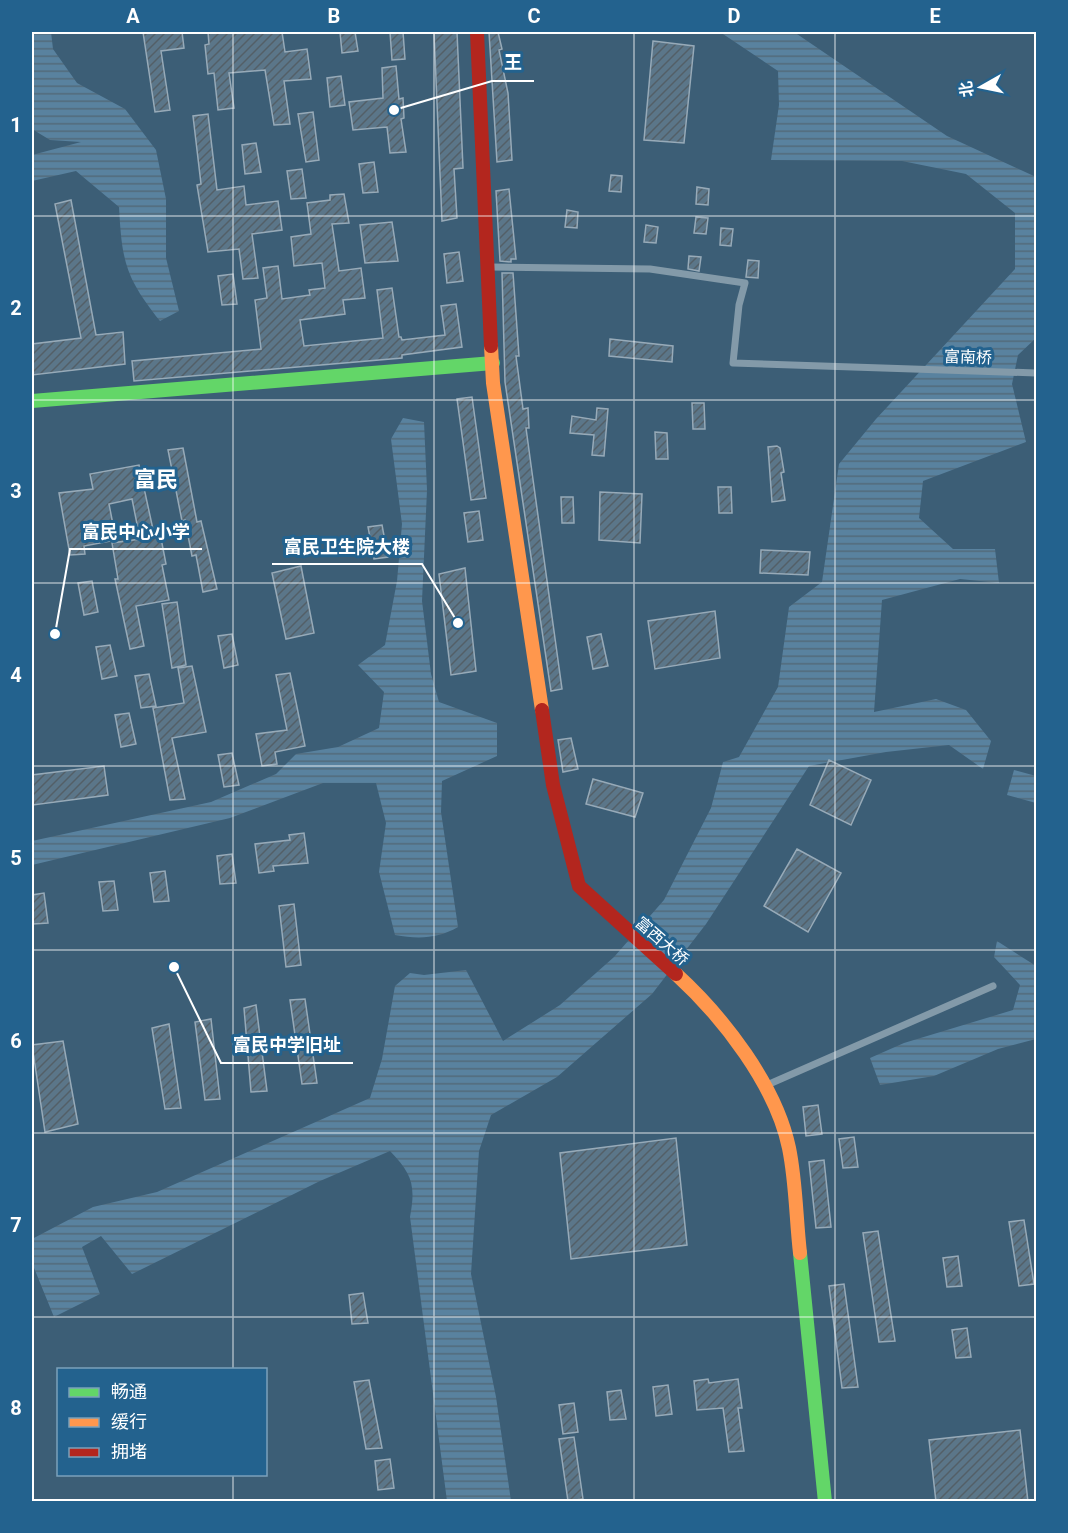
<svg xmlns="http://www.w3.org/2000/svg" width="1068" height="1533" viewBox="0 0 1068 1533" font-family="Roboto,'Noto Sans SC',sans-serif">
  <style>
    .water { fill: url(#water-rules) }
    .building { fill: url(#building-hatch); stroke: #97aab8; stroke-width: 1.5 }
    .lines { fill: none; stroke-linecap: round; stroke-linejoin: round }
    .lane { stroke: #839aa9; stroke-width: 7 }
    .fast { stroke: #63d668; stroke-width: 14 }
    .slow { stroke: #ff974d; stroke-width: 14 }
    .jam { stroke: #b3261e; stroke-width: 14 }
    .grid { fill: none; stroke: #fff; stroke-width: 1.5; stroke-opacity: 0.55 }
    .labels { text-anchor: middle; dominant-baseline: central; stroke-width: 6; stroke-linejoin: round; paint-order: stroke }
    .street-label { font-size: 16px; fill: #fff; stroke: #23628e }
    .district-label { font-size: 22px; font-weight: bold; fill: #fff; stroke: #23628e }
    .leader { fill: none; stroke: #fff; stroke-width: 2 }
    .callout-dot { fill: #fff; stroke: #23628e; stroke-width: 2 }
    .callout-label { font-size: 18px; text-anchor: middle; font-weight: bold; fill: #fff; stroke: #23628e; stroke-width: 6; stroke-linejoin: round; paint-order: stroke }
    .neatline { fill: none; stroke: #fff; stroke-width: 2 }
    .grid-label { font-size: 20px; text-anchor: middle; font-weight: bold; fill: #fff }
  </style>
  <defs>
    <pattern id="water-rules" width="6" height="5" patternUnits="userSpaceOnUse" patternTransform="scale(1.5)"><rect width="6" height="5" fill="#59829f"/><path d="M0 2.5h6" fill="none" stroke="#536a7a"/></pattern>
    <pattern id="building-hatch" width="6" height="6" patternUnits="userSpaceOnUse" patternTransform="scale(1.5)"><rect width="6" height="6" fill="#5b7689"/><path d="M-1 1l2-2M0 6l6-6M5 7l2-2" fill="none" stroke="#535f67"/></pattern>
  </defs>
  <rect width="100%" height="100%" fill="#3c5e76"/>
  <path class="water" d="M32,32H51L53,49L77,83L125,109L156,150L166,199V258L179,311L160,321C125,277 122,261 119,207L76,171L32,181V155L81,142L50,140L32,129Z
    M720,32H794L947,136L1036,177V338L1018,355L1012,384L1026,442L923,481L919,518L953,549H995L999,583L960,579L882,600L874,712L936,699L966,710L991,741L983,769L949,745L886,752L809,766L706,924L652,994L557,1077L491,1115L479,1151L471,1274L496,1397L511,1501H447L410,1217C416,1185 412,1174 390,1151L320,1181L132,1274L101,1236L82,1247L100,1294L54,1317L32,1263V1239L93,1207L157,1192L370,1098L382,1059L395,986L410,973L424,975L466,970L503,1041L560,1005L614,957L664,900L711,808L723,762L739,757L778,687L789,607L822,582L839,464L876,419L1015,269V213L966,174L902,161L771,160L779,105L778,71Z
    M403,418L424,422L427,490L422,601L431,674L439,702L497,723V756L442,781L441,812L458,927C437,939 418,939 395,935L379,872L386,823L376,783H323L230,818L32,865V841L211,802L276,774L296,754L338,747L379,728L384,692L358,665L385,645L397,581L402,524L391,439Z
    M1014,770L1036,776V803L1007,795Z
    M997,941L1036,966V1039L998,1049L934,1076L880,1085L870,1058L904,1043L1013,1010L1020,985L994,957Z"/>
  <path class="building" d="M143,32H182L184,48L161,51L170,110L155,112Z
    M208,32H282L285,52L307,49L311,79L284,81L290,124L274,125L265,70L229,73L234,108L218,110L214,73L208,74L205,45L209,44Z
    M340,32H355L358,51L342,53Z
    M390,32H403L405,59L392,60Z
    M434,32H457L463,168L454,169L457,218L442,221Z
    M489,32H498L502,49L499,50L508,93L512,160L497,162Z
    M653,41L694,46L684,143L644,140Z
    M396,66L399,99L403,98L404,118L401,119L406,152L390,153L387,127L353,130L349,102L383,98L382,68Z
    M341,76L345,105L330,107L327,78Z
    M313,112L319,160L306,162L298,114Z
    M208,114L217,190L244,186L246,205L278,201L282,230L252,234L258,278L243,279L239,249L208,252L197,185L201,184L193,116Z
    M256,143L261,172L245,174L242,145Z
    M374,162L378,192L363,193L359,164Z
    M302,169L306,198L291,199L287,171Z
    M611,175L622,176L621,192L609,191Z
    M697,187L709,189L708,205L696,204Z
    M509,189L516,259H511V262L500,261L496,191Z
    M344,194L349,223L332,224L339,271L361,268L365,298L343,300L345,314L300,320L304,346L383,338L377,290L392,288L399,337H401L402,340L445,335L441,306L456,304L462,347L402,355V358L134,381L132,361L261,349L255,300L267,298L263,268L278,266L282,299L310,295L309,290L325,288L322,263L294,266L291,237L311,234L307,203L330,200V195Z
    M71,200L96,335L123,332L125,364L32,375V344L81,338L55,204Z
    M567,210L578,212L577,228L565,227Z
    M696,217L708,218L706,234L694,233Z
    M392,222L398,261L365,263L360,225Z
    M646,225L658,227L656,243L644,242Z
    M721,228L733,229L731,246L720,245Z
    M459,252L463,281L447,283L444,254Z
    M689,256L701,257L699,271L688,269Z
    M748,260L759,261L758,278L746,277Z
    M502,273H513L519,356H516L523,409L528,408L529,428H526L531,465L562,689L551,691L505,382Z
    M233,274L237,304L222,305L218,276Z
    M610,339L673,346L672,362L609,356Z
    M472,397L486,498L471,500L457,399Z
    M692,403H704L705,429H693Z
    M597,408L608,409L604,456L592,455L594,435L570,433L572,416L596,420Z
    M655,432L667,433L668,459H656Z
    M777,446L780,448L784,472L781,473L785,500L772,502L768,447Z
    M183,448L197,522L201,521L217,589L203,592L196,555L192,556L185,520L182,521L168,450Z
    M139,465L154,534L160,533L166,564L162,565L169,600L136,606L144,646L130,649L115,579H118L112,543L140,539L132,499L109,504L116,540L84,546L85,554L70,555L59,493L93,489L90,474Z
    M718,487H731L732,513H719Z
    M600,492L642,494L640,543L599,540Z
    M561,497H573L574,523H562Z
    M479,511L483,540L468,542L464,513Z
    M382,525L388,557L374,559L368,527Z
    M761,550L810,552L808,575L760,573Z
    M301,566L314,633L286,639L272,573Z
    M465,568L476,671L451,675L439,574Z
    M92,581L98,612L84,615L78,583Z
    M177,602L186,665L172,668L162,604Z
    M715,611L720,658L655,669L648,621Z
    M232,634L238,665L224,668L218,636Z
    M601,634L608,666L593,669L587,637Z
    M110,645L117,676L102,679L96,647Z
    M192,666L206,732L172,738L185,799L170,800L153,708L184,703L178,668Z
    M290,673L305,746L275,752L277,764L262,766L256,734L287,730L276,675Z
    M149,674L156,706L141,708L135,676Z
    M129,713L136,744L121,747L115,715Z
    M571,738L578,769L563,772L558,740Z
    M232,753L239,785L224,787L218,755Z
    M829,760L871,780L851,825L810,805Z
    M104,766L108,795L33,805L32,775Z
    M593,779L643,793L635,817L586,804Z
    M304,833L308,863L273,866L274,871L259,873L255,844L290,840L289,835Z
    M797,849L841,873L808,932L764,906Z
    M232,854L236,883L220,884L217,856Z
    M165,871L169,901L154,902L150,873Z
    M114,881L118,910L103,911L99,882Z
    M44,893L48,923L33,924L32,895Z
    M294,904L301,965L286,967L279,906Z
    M305,999L317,1083L302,1084L290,1000Z
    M256,1005L267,1091L251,1092L244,1008Z
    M211,1019L220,1099L205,1100L195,1022Z
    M169,1024L181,1108L165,1109L152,1028Z
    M63,1041L78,1124L45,1132L32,1045Z
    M818,1105L822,1134L806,1136L803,1107Z
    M854,1137L858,1167L843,1168L839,1139Z
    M676,1138L687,1245L571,1259L560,1153Z
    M824,1160L831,1227L816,1228L809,1162Z
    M1024,1220L1034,1284L1019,1286L1009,1222Z
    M878,1231L895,1341L879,1342L863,1233Z
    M958,1256L962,1286L947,1287L943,1258Z
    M844,1284L858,1387L842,1388L829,1286Z
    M363,1293L368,1323L352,1324L349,1295Z
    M967,1328L971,1357L956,1358L952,1330Z
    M708,1379L709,1383L738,1379L742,1408H738L744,1451L729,1452L723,1408L697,1410L694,1381Z
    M369,1380L382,1448L366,1449L354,1382Z
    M668,1385L672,1414L656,1416L653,1387Z
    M621,1390L626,1419L610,1420L607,1392Z
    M574,1403L578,1432L563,1434L559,1405Z
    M1020,1430L1028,1502H936L929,1440Z
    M574,1437L583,1499L568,1501L559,1439Z
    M390,1459L394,1488L378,1490L375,1461Z"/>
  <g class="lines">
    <path class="lane" d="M491,267L650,269L745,283L739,305L733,363L1036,373
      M767,1085L993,986"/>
    <path class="fast" d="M32,401L493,363
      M800,1253L825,1502"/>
    <path class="slow" d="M491,346L493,383L542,710
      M676,974C723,1017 776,1085 789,1148C796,1182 796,1218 800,1253"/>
    <path class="jam" d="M477,32L491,346
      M542,710L553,785L579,886L676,974"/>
  </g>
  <path class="grid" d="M233,32V1370M434,32V1502M634,32V1502M835,32V1502M32,216H1036M32,400H1036M32,583H1036M32,766H1036M32,950H1036M32,1133H1036M32,1317H1036M233,1474V1502"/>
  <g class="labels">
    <g class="street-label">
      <text transform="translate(968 357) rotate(2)">富南桥</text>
      <text transform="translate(662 941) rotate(41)">富西大桥</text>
    </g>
    <g class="district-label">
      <text x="156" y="479">富民</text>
    </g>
  </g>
  <path class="leader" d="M394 110L492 81H534M55 634L70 549H202M458 623L422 564H272M174 967L221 1063H353"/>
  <g class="callout-dot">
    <circle cx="394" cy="110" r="6"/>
    <circle cx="55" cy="634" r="6"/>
    <circle cx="458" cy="623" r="6"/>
    <circle cx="174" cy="967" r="6"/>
  </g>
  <g class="callout-label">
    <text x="513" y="69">王</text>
    <text x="136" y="538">富民中心小学</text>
    <text x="347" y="553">富民卫生院大楼</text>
    <text x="287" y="1051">富民中学旧址</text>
  </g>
  <rect width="1068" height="1533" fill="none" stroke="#23628e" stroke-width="66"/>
  <rect x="57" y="1368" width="210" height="108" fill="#23628e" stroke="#7ba1bb" stroke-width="1.5"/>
  <rect x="69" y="1388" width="30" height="9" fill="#63d668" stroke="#7ba1bb" stroke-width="1.5"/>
  <text x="111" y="1398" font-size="18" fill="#ffffff">畅通</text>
  <rect x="69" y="1418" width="30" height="9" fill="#ff974d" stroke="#7ba1bb" stroke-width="1.5"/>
  <text x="111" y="1428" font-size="18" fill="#ffffff">缓行</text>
  <rect x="69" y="1448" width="30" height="9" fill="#b3261e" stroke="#7ba1bb" stroke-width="1.5"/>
  <text x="111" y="1458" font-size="18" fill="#ffffff">拥堵</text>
  <g transform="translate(981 87) rotate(261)" stroke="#23628e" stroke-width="4.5" paint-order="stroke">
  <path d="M0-4.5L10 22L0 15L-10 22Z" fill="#ffffff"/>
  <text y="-9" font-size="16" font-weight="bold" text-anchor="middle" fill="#ffffff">北</text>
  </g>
  <rect x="33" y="33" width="1002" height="1467" class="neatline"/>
  <g class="grid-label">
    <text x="133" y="23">A</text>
    <text x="334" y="23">B</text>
    <text x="534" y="23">C</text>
    <text x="734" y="23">D</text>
    <text x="935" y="23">E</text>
    <text x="16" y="132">1</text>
    <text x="16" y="315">2</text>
    <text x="16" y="498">3</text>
    <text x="16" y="682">4</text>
    <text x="16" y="865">5</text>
    <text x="16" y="1048">6</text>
    <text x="16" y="1232">7</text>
    <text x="16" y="1415">8</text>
  </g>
</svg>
